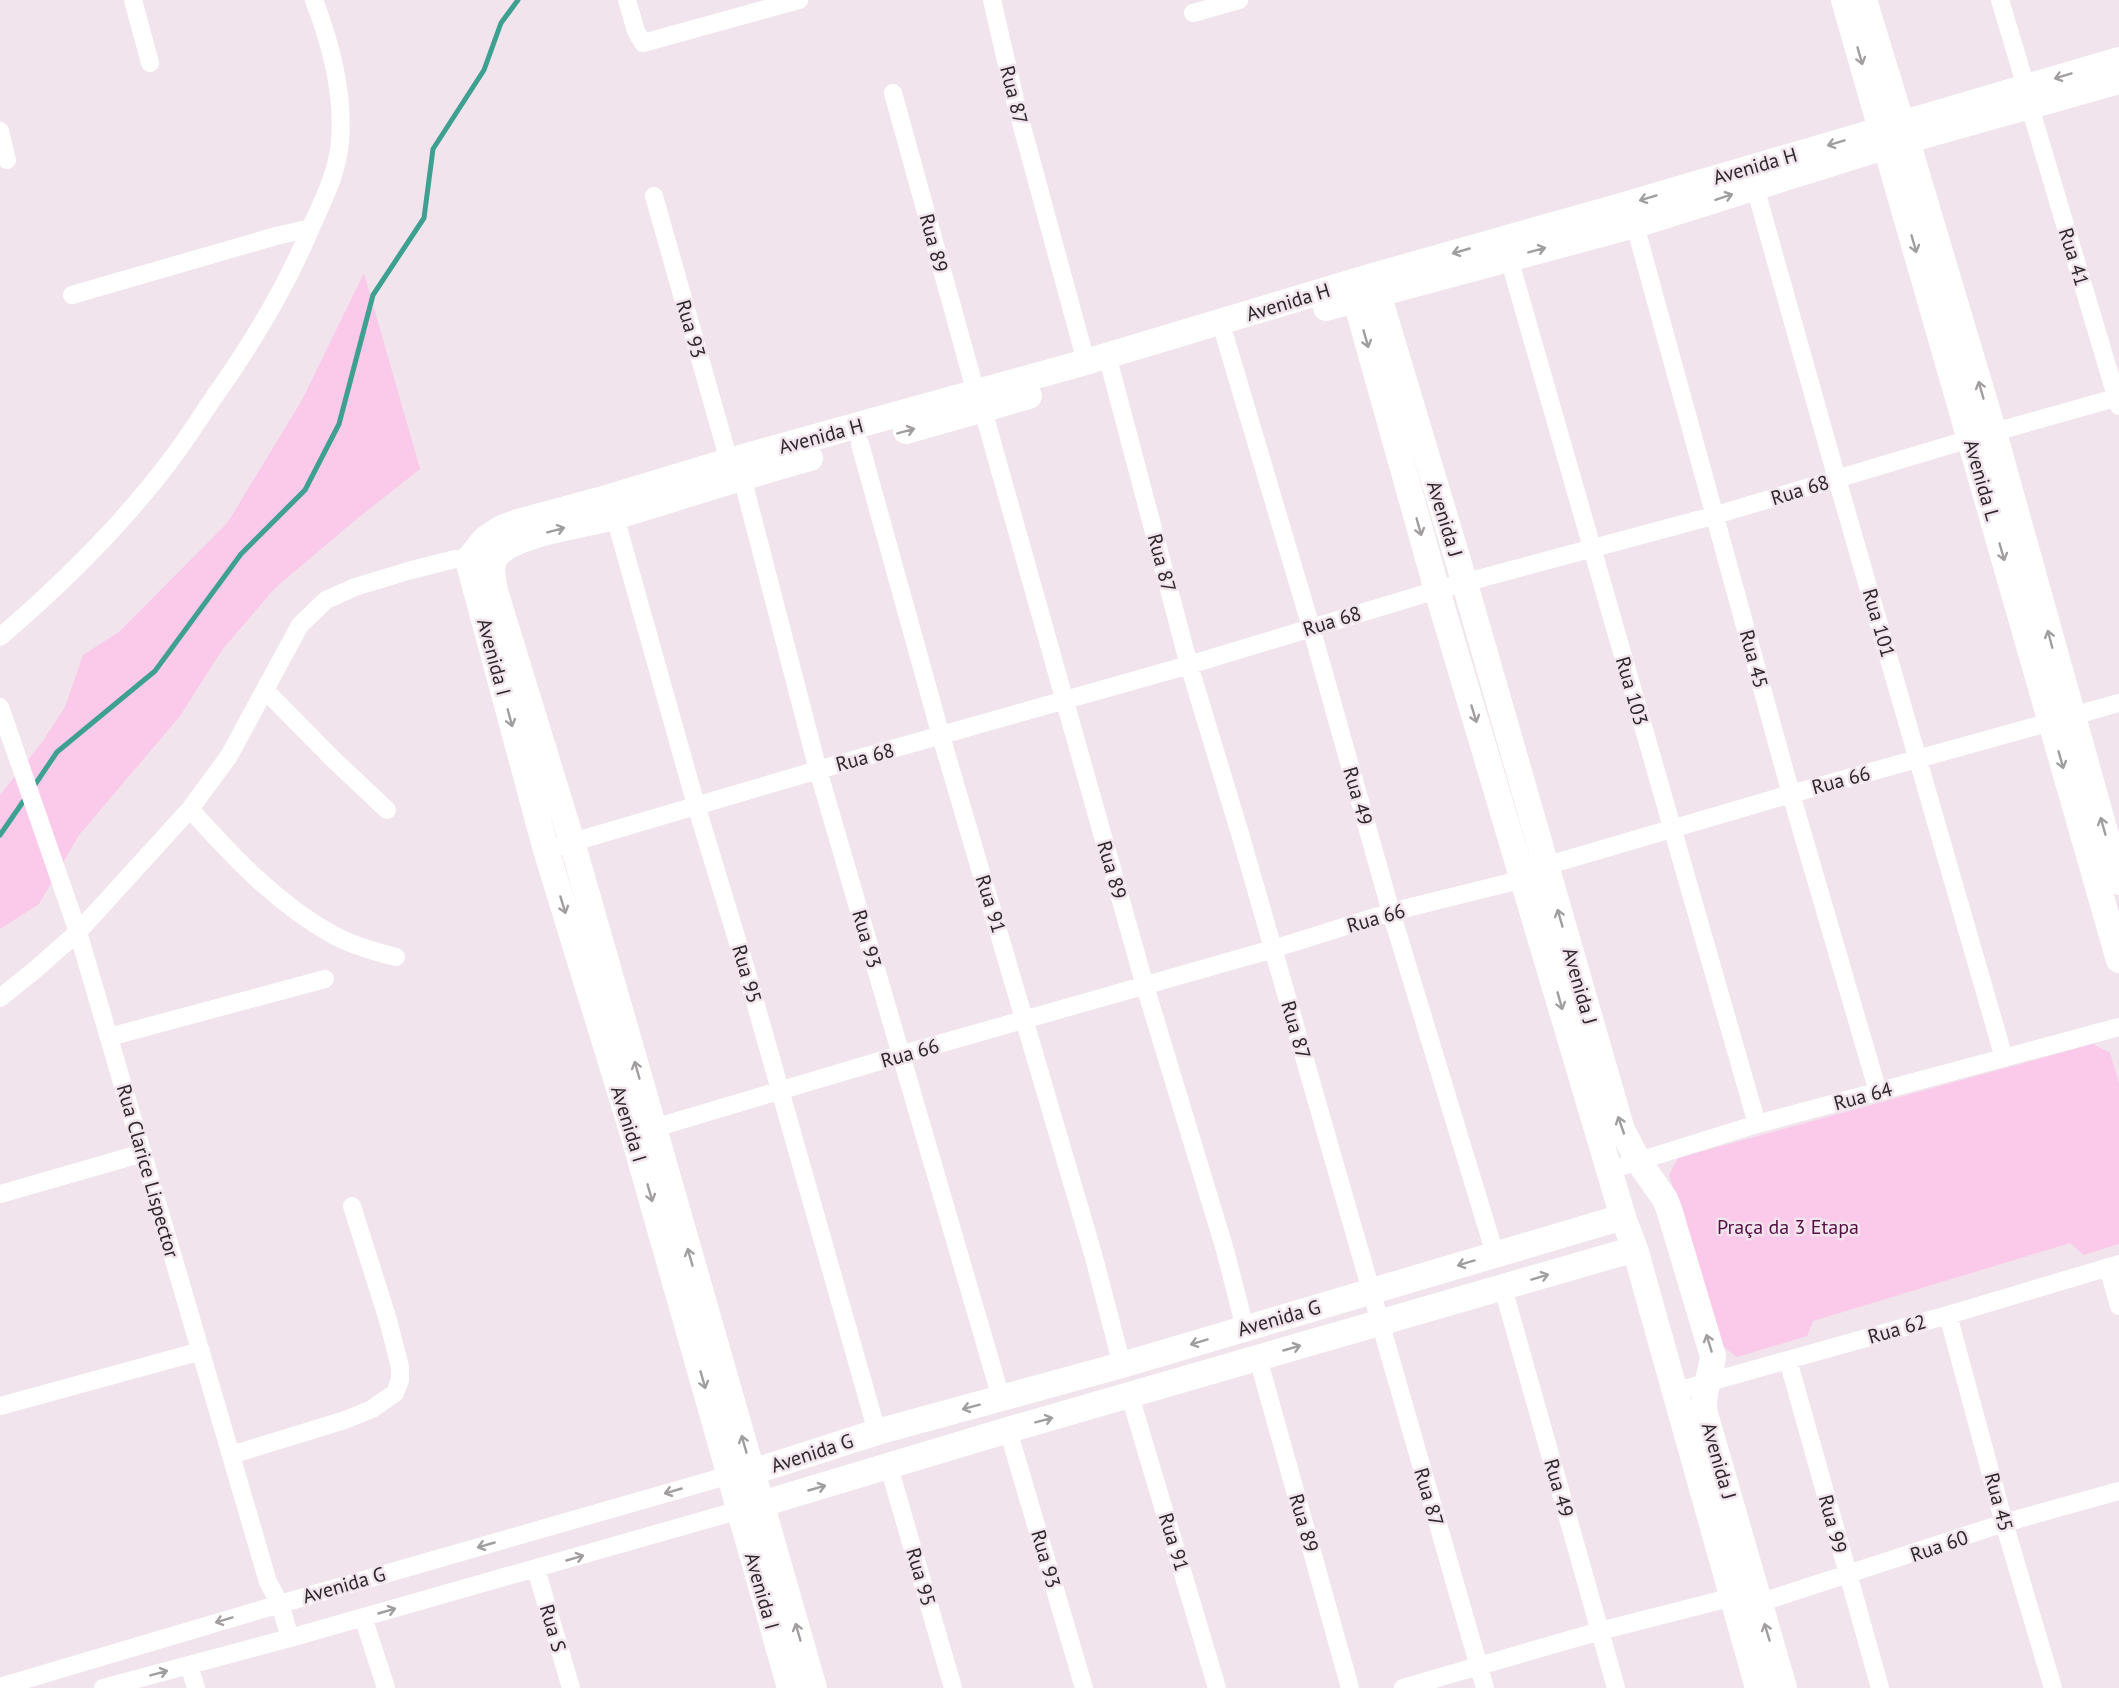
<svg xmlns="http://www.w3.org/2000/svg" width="2119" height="1688" viewBox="0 0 2119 1688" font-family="'PT Sans',sans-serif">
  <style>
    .green { fill: #fbc9ea }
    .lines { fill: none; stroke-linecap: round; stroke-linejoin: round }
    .stream { stroke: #3da090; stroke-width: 5 }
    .street { stroke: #fff; stroke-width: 18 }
    .secondary { stroke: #fff; stroke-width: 26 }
    .oneway { stroke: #a09e9f }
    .labels { text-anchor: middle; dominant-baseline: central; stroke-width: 5; stroke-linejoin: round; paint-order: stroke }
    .street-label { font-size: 20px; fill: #2c272a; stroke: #f1e4ec }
    .park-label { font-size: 20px; fill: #540e44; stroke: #f1e4ec }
  </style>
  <rect width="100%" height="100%" fill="#f1e4ec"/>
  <path class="green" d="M364,273L420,469L353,522L275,588L222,650L180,716L79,835L39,904L0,929V795L43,741L65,707L83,655L119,632L228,522L302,400Z
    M2093,1044L2110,1053L2119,1083V1244L2084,1255L2070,1243L1813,1321L1807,1336L1737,1357L1721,1345L1669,1175L1678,1158Z"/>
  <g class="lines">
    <path class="stream" d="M32,789L57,752L155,671L241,554L305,490L339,424L373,295L424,218L433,149L484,70L501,23L518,0
      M0,835L27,796"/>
    <path class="street" d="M133,0L150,63
      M627,0L636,31L643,43L799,0
      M992,0L1016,104L1086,362
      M2000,0L2026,87
      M1193,13L1239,0
      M893,93L976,393
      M2030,107L2119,406
      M0,131L7,160
      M1755,187L1837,479L2004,1058
      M654,196L729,461
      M1635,225L1791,794L1878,1092
      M1509,258L1757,1124
      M72,295L276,236L311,228
      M1225,337L1311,627L1391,912L1495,1254
      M1111,370L1189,665L1241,837L1485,1688
      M983,410L1145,986L1225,1250L1245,1328
      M860,444L941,736L1093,1254L1122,1365
      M742,477L818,770L1001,1398
      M615,517L696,805L742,956L877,1432
      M0,637C62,584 121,526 170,461C186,440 200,418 214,397C251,345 284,291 309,232C322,202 337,175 340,142C344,93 331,45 314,0
      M265,690L334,760L387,810
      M0,707L78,932L268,1582L280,1604L290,1638
      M190,809C233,857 278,905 335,936C354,946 376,952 396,957
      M546,850L818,770L1189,665L1437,590L1716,515L1970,439L2119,397
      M0,998L36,969L78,932L190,809L229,756L300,625L326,600L355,587L408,571L455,559L480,560
      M109,1037L325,979
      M644,1131L900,1055L1273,949L1391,912L1524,879L1545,866L1791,794L2119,703
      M1610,1170L1757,1124L2119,1027
      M0,1194L143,1153
      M2108,1267L2119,1306
      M1503,1288L1616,1688
      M1948,1315L2004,1523L2053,1688
      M1258,1358L1350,1688
      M1788,1360L1880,1688
      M1674,1392L1948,1315L2119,1264
      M1130,1396L1217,1688
      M0,1406L201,1351
      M1008,1430L1084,1688
      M231,1455L345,1420L372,1409L395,1393L400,1380V1367L388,1320L352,1206
      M889,1467L953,1688
      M536,1569L571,1688
      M1759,1603L2004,1523L2119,1491
      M363,1617L386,1688
      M189,1665L196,1688
      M0,1687L280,1604L730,1475
      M103,1688L290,1638L740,1510
      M1403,1688L1600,1631L1733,1597"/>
    <path class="secondary" d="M1844,0L2119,960
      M1864,0L1907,141L1994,433L2119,882
      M1373,277L1465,584L1622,1130L1639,1162L1665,1199L1669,1209L1713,1356C1711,1375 1703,1389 1704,1410L1784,1688
      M1351,283L1437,590L1623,1217L1635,1249L1758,1688
      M1326,308L1635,225L1887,146L2119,81
      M906,431L1029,396
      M810,458C745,476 681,497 617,516C587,525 521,532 499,553C488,563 493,578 495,591L572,842L814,1688
      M736,1474L752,1472L877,1432L1122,1365L1623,1217
      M745,1509L1008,1430L1635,1249
      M790,1688L633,1134L546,850L468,560L485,539L502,528L518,522L610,497L729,461L1086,362L1373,276L1621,206L2119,60"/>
  </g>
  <defs><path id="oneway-shaft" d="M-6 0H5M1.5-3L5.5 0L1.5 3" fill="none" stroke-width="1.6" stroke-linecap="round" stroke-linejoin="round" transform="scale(1.5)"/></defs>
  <g class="oneway">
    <use href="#oneway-shaft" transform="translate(1860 56) rotate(74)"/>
    <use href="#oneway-shaft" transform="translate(2063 76) rotate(163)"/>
    <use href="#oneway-shaft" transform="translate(1836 143) rotate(163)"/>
    <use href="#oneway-shaft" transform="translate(1724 197) rotate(-18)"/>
    <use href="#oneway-shaft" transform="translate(1648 198) rotate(163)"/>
    <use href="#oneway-shaft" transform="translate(1914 244) rotate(74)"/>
    <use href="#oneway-shaft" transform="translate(1537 250) rotate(-15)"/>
    <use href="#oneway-shaft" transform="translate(1461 251) rotate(164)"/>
    <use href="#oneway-shaft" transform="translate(1366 339) rotate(74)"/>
    <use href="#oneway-shaft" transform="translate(1981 390) rotate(-106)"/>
    <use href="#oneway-shaft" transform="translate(906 431) rotate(-15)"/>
    <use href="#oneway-shaft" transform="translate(1419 527) rotate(74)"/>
    <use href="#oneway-shaft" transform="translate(556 530) rotate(-15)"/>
    <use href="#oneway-shaft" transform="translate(2002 552) rotate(74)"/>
    <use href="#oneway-shaft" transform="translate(2050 639) rotate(-105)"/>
    <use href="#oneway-shaft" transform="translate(1474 714) rotate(73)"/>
    <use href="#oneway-shaft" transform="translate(510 718) rotate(75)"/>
    <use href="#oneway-shaft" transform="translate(2061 760) rotate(74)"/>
    <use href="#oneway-shaft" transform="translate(2103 826) rotate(-106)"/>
    <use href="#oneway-shaft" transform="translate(563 905) rotate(73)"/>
    <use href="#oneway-shaft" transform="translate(1560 918) rotate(-106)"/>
    <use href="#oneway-shaft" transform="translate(1560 1001) rotate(74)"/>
    <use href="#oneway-shaft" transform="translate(637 1070) rotate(-106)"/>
    <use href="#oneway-shaft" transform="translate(1621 1125) rotate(-109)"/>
    <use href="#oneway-shaft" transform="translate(650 1193) rotate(74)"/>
    <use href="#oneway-shaft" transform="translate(690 1257) rotate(-106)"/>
    <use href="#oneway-shaft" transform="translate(1466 1263) rotate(163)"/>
    <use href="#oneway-shaft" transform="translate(1540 1277) rotate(-17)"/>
    <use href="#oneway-shaft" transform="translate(1199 1342) rotate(163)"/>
    <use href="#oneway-shaft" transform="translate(1709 1343) rotate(-107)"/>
    <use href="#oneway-shaft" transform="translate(1292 1348) rotate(-16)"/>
    <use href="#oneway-shaft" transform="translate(703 1380) rotate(74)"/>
    <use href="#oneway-shaft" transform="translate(971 1407) rotate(165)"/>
    <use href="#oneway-shaft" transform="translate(1044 1420) rotate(-15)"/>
    <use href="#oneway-shaft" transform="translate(744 1444) rotate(-106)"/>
    <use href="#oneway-shaft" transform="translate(817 1488) rotate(-16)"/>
    <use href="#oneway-shaft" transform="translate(673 1491) rotate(164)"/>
    <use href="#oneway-shaft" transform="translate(486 1545) rotate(164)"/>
    <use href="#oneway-shaft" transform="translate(575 1558) rotate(-16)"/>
    <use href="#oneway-shaft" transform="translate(387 1611) rotate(-16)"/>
    <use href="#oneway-shaft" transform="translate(224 1620) rotate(163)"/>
    <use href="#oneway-shaft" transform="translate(798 1632) rotate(-106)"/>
    <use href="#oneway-shaft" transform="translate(1767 1632) rotate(-107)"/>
    <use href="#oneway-shaft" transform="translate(159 1673) rotate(-15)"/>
  </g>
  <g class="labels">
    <g class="street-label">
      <text transform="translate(1014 95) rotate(76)">Rua 87</text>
      <text transform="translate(1755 166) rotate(-16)">Avenida H</text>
      <text transform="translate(934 243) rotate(75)">Rua 89</text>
      <text transform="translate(2074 257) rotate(73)">Rua 41</text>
      <text transform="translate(1288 302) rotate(-17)">Avenida H</text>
      <text transform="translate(691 329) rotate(74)">Rua 93</text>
      <text transform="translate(821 436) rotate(-15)">Avenida H</text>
      <text transform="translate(1982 480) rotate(74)">Avenida L</text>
      <text transform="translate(1800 490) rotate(-17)">Rua 68</text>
      <text transform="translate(1445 519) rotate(73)">Avenida J</text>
      <text transform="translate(1162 563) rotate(75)">Rua 87</text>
      <text transform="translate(1332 621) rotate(-17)">Rua 68</text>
      <text transform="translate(1879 623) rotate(74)">Rua 101</text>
      <text transform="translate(494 657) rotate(75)">Avenida I</text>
      <text transform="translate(1754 659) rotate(75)">Rua 45</text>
      <text transform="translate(1632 691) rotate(74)">Rua 103</text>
      <text transform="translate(865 757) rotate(-15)">Rua 68</text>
      <text transform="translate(1841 780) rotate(-15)">Rua 66</text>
      <text transform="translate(1358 796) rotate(74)">Rua 49</text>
      <text transform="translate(1112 870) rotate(74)">Rua 89</text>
      <text transform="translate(991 904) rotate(73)">Rua 91</text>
      <text transform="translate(1376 918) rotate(-16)">Rua 66</text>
      <text transform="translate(867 939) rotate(74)">Rua 93</text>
      <text transform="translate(747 974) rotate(74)">Rua 95</text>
      <text transform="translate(1580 986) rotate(74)">Avenida J</text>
      <text transform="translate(1296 1030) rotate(74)">Rua 87</text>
      <text transform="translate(910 1053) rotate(-16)">Rua 66</text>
      <text transform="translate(1863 1096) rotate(-15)">Rua 64</text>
      <text transform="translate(629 1124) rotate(73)">Avenida I</text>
      <text transform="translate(148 1171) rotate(74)">Rua Clarice Lispector</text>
      <text transform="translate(1279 1318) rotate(-16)">Avenida G</text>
      <text transform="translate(1897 1329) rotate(-16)">Rua 62</text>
      <text transform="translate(812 1453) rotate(-18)">Avenida G</text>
      <text transform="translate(1719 1461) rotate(74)">Avenida J</text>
      <text transform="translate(1559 1488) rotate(74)">Rua 49</text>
      <text transform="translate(1429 1497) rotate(74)">Rua 87</text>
      <text transform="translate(1999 1502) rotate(75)">Rua 45</text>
      <text transform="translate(1304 1523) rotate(74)">Rua 89</text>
      <text transform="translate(1833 1524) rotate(75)">Rua 99</text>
      <text transform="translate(1174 1542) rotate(73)">Rua 91</text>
      <text transform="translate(1939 1546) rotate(-19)">Rua 60</text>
      <text transform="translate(1046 1559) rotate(74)">Rua 93</text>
      <text transform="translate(921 1577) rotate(74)">Rua 95</text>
      <text transform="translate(344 1585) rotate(-16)">Avenida G</text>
      <text transform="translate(762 1591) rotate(74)">Avenida I</text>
      <text transform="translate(553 1628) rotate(74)">Rua S</text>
    </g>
    <g class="park-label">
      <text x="1788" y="1227">Praça da 3 Etapa</text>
    </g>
  </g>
</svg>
